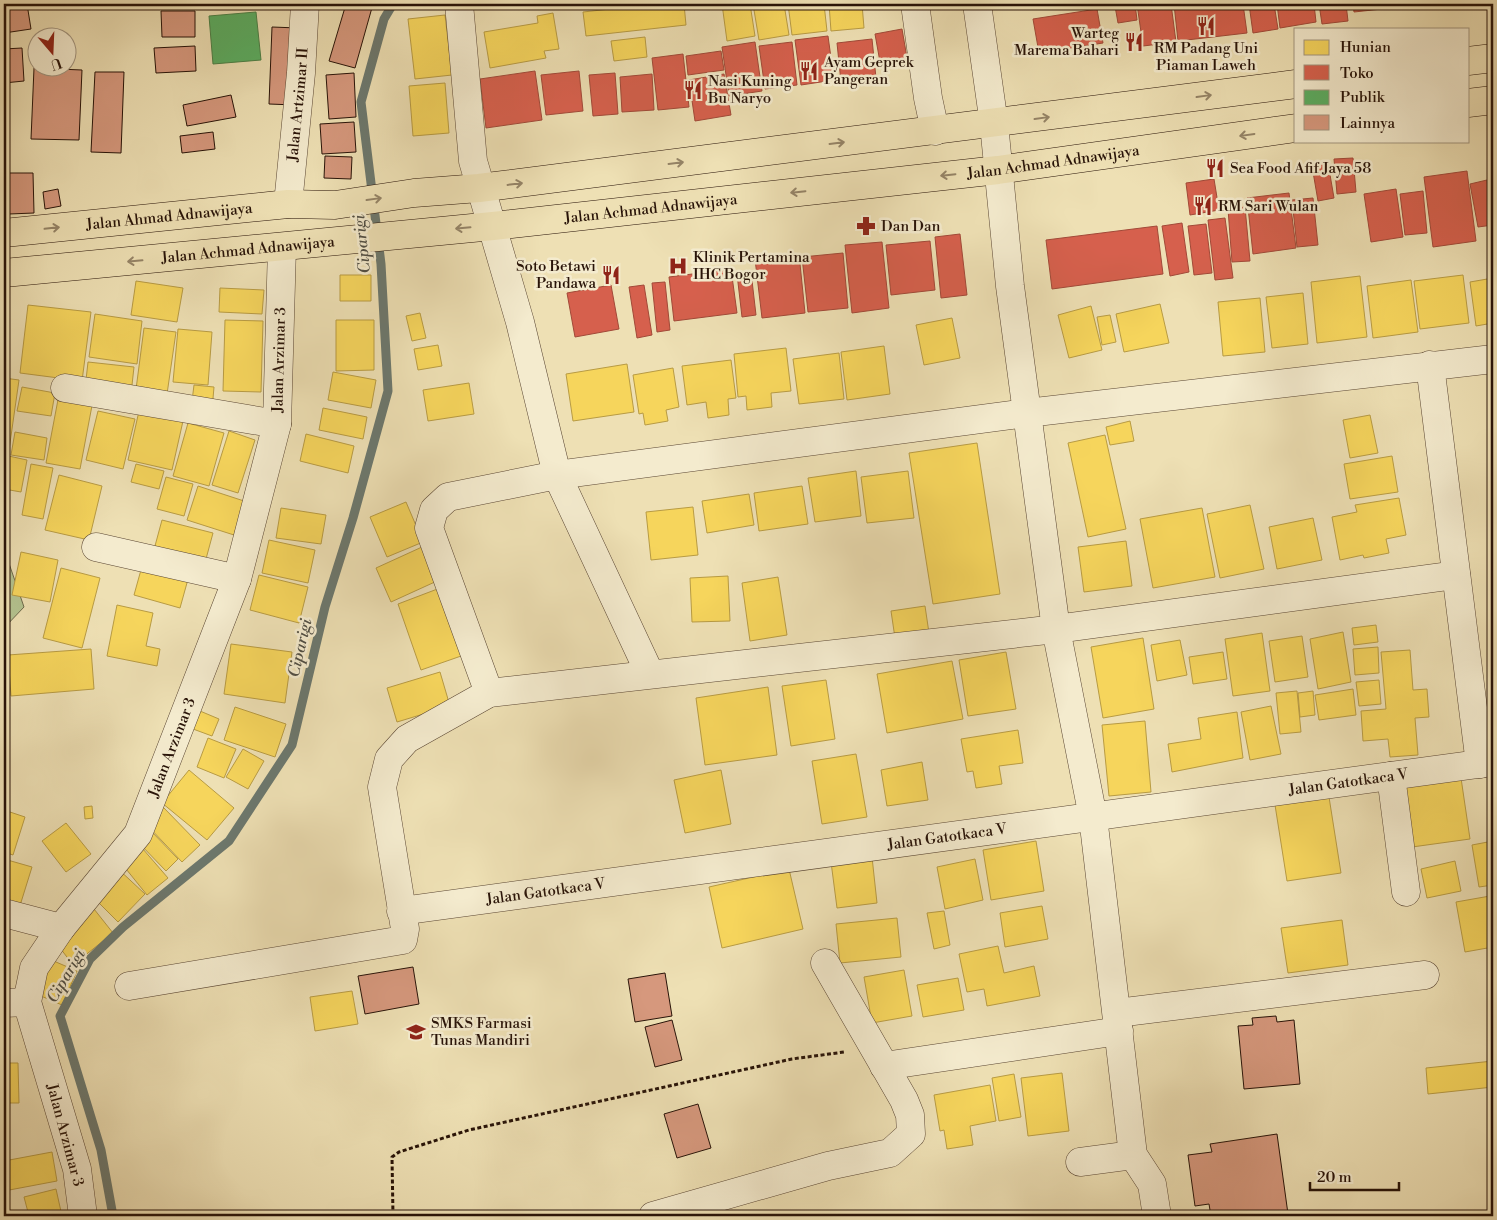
<svg xmlns="http://www.w3.org/2000/svg" width="1497" height="1220" viewBox="0 0 1497 1220" font-family="'Libre Bodoni',serif">
  <style>
    .green { fill: #b4c390; stroke: #6e6b4c }
    .homes { fill: #f6d55c; stroke: #b89b43 }
    .shops { fill: #d6604d; stroke: #a24938 }
    .public { fill: #5aae61; stroke: #4b8046 }
    .lines { fill: none; stroke-linecap: round; stroke-linejoin: round }
    .stream { stroke: #6c786e; stroke-width: 9 }
    .building { fill: #d6987d; stroke: #281308 }
    .minor-casing { stroke: #5a4633; stroke-width: 29 }
    .major-casing { stroke: #281308; stroke-width: 29 }
    .path { stroke: #281308; stroke-width: 3; stroke-dasharray: 4 2.5; stroke-linecap: butt }
    .minor { stroke: #f4ebce; stroke-width: 28 }
    .major { stroke: #eee0b4; stroke-width: 28 }
    .oneway { stroke: #958467 }
    .labels { text-anchor: middle; dominant-baseline: central; stroke-width: 5; stroke-linejoin: round; paint-order: stroke }
    .poi-label { font-size: 15px; fill: #281308; stroke: #f4ebce; text-anchor: start }
    .street-label { font-size: 15px; fill: #281308; stroke: #f4ebce }
    .water-label { font-size: 16px; font-style: italic; fill: #504e44; stroke: #f4ebce }
  </style>
  <rect width="100%" height="100%" fill="#eee0b4"/>
  <filter id="stains"><feTurbulence type="fractalNoise" baseFrequency=".004" numOctaves="4"/><feColorMatrix values="0 0 0 0 .2 0 0 0 0 .09 0 0 0 0 .02 0 0 0 .5 -.17"/></filter>
  <radialGradient id="worn" r=".72"><stop offset=".6" stop-color="#630" stop-opacity="0"/><stop offset="1" stop-color="#630" stop-opacity=".3"/></radialGradient>
  <path class="green" d="M4,549L24,607L4,628Z"/>
  <path class="homes" d="M656,4H684L686,25L586,36L583,12Z
    M722,4H750L755,36L727,41Z
    M753,4H784L789,35L759,40Z
    M788,4H824L827,31L792,35Z
    M829,4H862L864,28L831,31Z
    M1012,4H1055L1013,9Z
    M553,13L559,49L544,51L546,58L490,68L484,32L538,23L537,16Z
    M445,15L452,75L415,79L408,19Z
    M645,37L647,57L614,61L611,41Z
    M445,83L449,133L413,136L409,86Z
    M340,275H371V301H340Z
    M1463,275L1469,323L1420,329L1414,281Z
    M1360,276L1367,337L1317,343L1311,282Z
    M1493,278V323L1476,326L1470,282Z
    M1411,280L1418,332L1373,338L1367,286Z
    M136,281L183,288L177,322L131,315Z
    M220,288L264,290L262,314L219,312Z
    M1303,293L1308,344L1272,348L1266,297Z
    M1260,298L1265,352L1223,356L1218,302Z
    M1160,304L1169,343L1124,352L1116,314Z
    M28,305L91,312L82,381L20,373Z
    M1091,306L1102,350L1069,358L1058,315Z
    M420,313L426,338L412,341L406,316Z
    M95,314L142,321L137,364L89,357Z
    M1110,315L1116,342L1102,345L1097,317Z
    M952,318L960,358L924,365L916,325Z
    M225,320L263,321L261,392L223,391Z
    M336,320H374V370L336,371Z
    M144,328L176,332L166,401L135,397Z
    M178,329L212,332L208,385L173,382Z
    M438,345L442,366L418,370L414,349Z
    M884,346L890,394L847,400L841,352Z
    M786,348L791,391L771,393L772,407L747,410L746,396L738,397L734,354Z
    M839,353L844,399L799,404L793,359Z
    M731,360L736,398L728,399L729,415L708,418L706,402L687,405L682,366Z
    M88,362L134,367L131,394L85,389Z
    M627,364L634,412L573,421L566,374Z
    M673,368L679,407L666,410L668,421L645,425L643,413L639,414L633,375Z
    M333,372L376,380L371,408L328,400Z
    M4,378L19,380L9,450L4,449Z
    M469,383L474,414L428,421L423,390Z
    M194,385L214,387L212,410L191,409Z
    M22,387L55,393L51,416L17,411Z
    M60,389L94,395L80,469L46,463Z
    M323,408L367,417L363,439L319,430Z
    M98,411L135,419L123,469L86,460Z
    M139,411L183,421L172,470L128,460Z
    M1370,415L1378,453L1350,458L1343,420Z
    M1130,421L1134,441L1110,445L1106,427Z
    M188,423L224,433L209,486L173,476Z
    M229,431L255,440L238,493L212,485Z
    M15,432L47,438L44,460L11,455Z
    M306,434L354,446L348,473L300,461Z
    M1105,435L1126,529L1088,537L1068,443Z
    M977,443L1000,594L933,604L909,453Z
    M4,455L27,460L21,492L4,489Z
    M1392,456L1398,492L1350,499L1344,464Z
    M31,464L53,468L43,519L22,515Z
    M136,464L164,471L159,489L131,482Z
    M856,471L861,516L815,522L808,478Z
    M908,471L914,518L867,523L861,477Z
    M59,475L102,486L89,540L45,530Z
    M166,477L193,484L184,516L157,509Z
    M198,486L244,501L234,535L187,520Z
    M802,486L808,524L759,531L754,493Z
    M749,494L754,525L707,533L702,501Z
    M1399,498L1406,535L1386,539L1389,553L1364,558L1363,555L1340,560L1332,517L1357,512L1355,505Z
    M406,502L423,542L387,557L370,517Z
    M1250,505L1264,569L1220,578L1207,514Z
    M693,507L698,555L651,560L646,512Z
    M281,508L326,515L321,544L276,538Z
    M1202,508L1215,577L1153,588L1140,519Z
    M1313,518L1322,560L1277,569L1269,527Z
    M162,520L213,533L203,570L152,557Z
    M269,540L315,550L308,583L262,573Z
    M1126,541L1132,586L1084,592L1078,547Z
    M422,547L437,581L391,602L376,568Z
    M21,552L58,560L50,602L12,595Z
    M144,559L190,572L180,608L134,595Z
    M61,568L100,578L82,648L43,638Z
    M259,575L308,587L299,623L250,610Z
    M728,576L730,621L692,622L690,578Z
    M778,577L787,635L750,641L742,583Z
    M440,588L464,655L421,670L398,604Z
    M117,605L153,613L146,646L160,649L157,666L107,656Z
    M925,606L929,633L895,638L891,611Z
    M1376,625L1378,642L1354,645L1352,628Z
    M1343,632L1351,682L1318,689L1310,639Z
    M1262,633L1270,691L1233,696L1225,639Z
    M1302,636L1308,677L1275,682L1269,641Z
    M1143,638L1154,709L1103,718L1091,647Z
    M1180,640L1187,675L1157,681L1151,645Z
    M231,644L292,652L285,703L224,694Z
    M1378,647L1379,673L1355,675L1353,649Z
    M91,649L94,689L11,696L8,655Z
    M1410,650L1413,690L1427,689L1429,717L1415,718L1418,755L1390,757L1388,739L1363,741L1361,711L1386,709L1381,652Z
    M1006,652L1016,709L968,716L959,660Z
    M1223,652L1227,679L1193,684L1189,657Z
    M952,661L963,719L887,733L877,674Z
    M440,672L450,706L397,722L387,688Z
    M826,680L835,739L791,746L782,686Z
    M1379,680L1381,704L1359,706L1356,682Z
    M768,687L777,755L705,765L696,698Z
    M1353,689L1356,715L1319,720L1315,695Z
    M1297,691L1301,732L1280,734L1276,693Z
    M1313,691L1315,715L1300,717L1298,693Z
    M1271,706L1281,754L1250,760L1241,712Z
    M235,707L286,724L275,757L224,740Z
    M200,711L219,719L212,736L193,729Z
    M1237,712L1243,758L1172,772L1168,744L1201,739L1198,718Z
    M1145,721L1151,792L1109,796L1102,725Z
    M1018,730L1023,763L999,766L1002,784L976,788L973,771L967,772L961,739Z
    M208,738L236,749L224,778L197,767Z
    M243,749L264,761L248,789L226,777Z
    M856,754L867,817L822,824L812,761Z
    M922,762L928,800L887,806L881,770Z
    M189,770L234,808L207,840L162,803Z
    M721,770L731,824L685,833L674,780Z
    M1461,778L1470,839L1412,847L1403,786Z
    M1329,797L1341,873L1287,881L1275,805Z
    M92,806L93,818L85,819L84,807Z
    M163,807L200,845L182,862L146,824Z
    M4,810L25,817L13,855L4,852Z
    M66,823L91,854L66,872L42,841Z
    M150,830L178,859L166,871L137,841Z
    M136,841L168,878L147,895L118,859Z
    M1036,841L1044,891L991,900L983,850Z
    M1493,841V885L1479,887L1472,845Z
    M872,857L877,903L837,908L831,862Z
    M4,859L32,867L18,912L4,908Z
    M975,859L983,900L945,909L937,867Z
    M1455,861L1461,891L1427,898L1421,869Z
    M116,867L145,894L118,922L90,894Z
    M789,869L803,929L722,948L709,887Z
    M1490,896L1493,915V947L1465,952L1456,902Z
    M1042,906L1048,939L1005,947L1000,913Z
    M94,909L113,933L73,965L54,940Z
    M944,911L950,945L934,949L927,913Z
    M897,918L901,957L840,963L836,924Z
    M1342,920L1348,965L1288,973L1281,928Z
    M998,946L1004,973L1034,966L1040,996L987,1006L984,989L967,992L959,954Z
    M49,959L77,971L62,1005L34,993Z
    M904,970L912,1016L872,1023L864,977Z
    M958,978L964,1010L923,1017L917,985Z
    M352,991L358,1024L315,1031L310,997Z
    M1493,1061V1087L1428,1094L1426,1068Z
    M4,1063H18L19,1103H4Z
    M1062,1073L1069,1131L1028,1136L1021,1078Z
    M1014,1074L1021,1117L999,1121L992,1078Z
    M990,1085L996,1121L970,1126L973,1145L947,1149L944,1130L940,1131L934,1095Z
    M52,1152L57,1181L4,1191V1161Z
    M56,1189L62,1216H29L24,1197Z"/>
  <path class="shops" d="M1135,4L1137,20L1118,23L1115,6Z
    M1137,4H1171L1176,42L1143,46Z
    M1174,4H1243L1247,33L1178,41Z
    M1249,4H1274L1278,29L1253,33Z
    M1277,4H1314L1316,22L1280,28Z
    M1319,4H1346L1348,21L1322,24Z
    M1353,4H1390L1391,8L1354,12Z
    M1394,4H1420L1421,6L1395,8Z
    M1394,4H1420L1421,6L1395,8Z
    M1097,9L1103,43L1039,53L1033,19Z
    M902,29L907,58L880,62L875,34Z
    M828,36L834,80L801,85L795,40Z
    M872,39L876,78L841,82L837,43Z
    M755,42L762,91L729,96L722,47Z
    M792,42L797,85L765,89L759,46Z
    M721,51L724,70L688,75L686,56Z
    M683,54L689,107L658,110L652,58Z
    M535,71L542,120L486,128L480,79Z
    M579,71L583,111L546,115L541,75Z
    M615,73L618,114L593,116L589,75Z
    M652,74L654,110L622,112L620,77Z
    M724,74L731,115L695,121L689,80Z
    M1353,158L1356,192L1337,194L1334,159Z
    M1328,163L1334,198L1318,201L1312,166Z
    M1467,171L1476,241L1433,247L1424,177Z
    M1214,179L1219,210L1190,215L1186,183Z
    M1487,180L1493,225L1478,227L1470,184Z
    M1396,189L1403,237L1371,242L1364,194Z
    M1423,191L1427,233L1405,235L1400,194Z
    M1289,193L1296,248L1253,254L1247,198Z
    M1313,198L1318,245L1297,247L1292,200Z
    M1245,207L1250,261L1232,262L1228,209Z
    M1225,218L1233,278L1215,280L1208,220Z
    M1182,223L1189,272L1170,276L1162,226Z
    M1206,224L1212,273L1194,275L1188,226Z
    M1157,226L1163,274L1052,289L1046,240Z
    M960,234L967,295L941,298L935,237Z
    M930,241L935,290L891,295L886,245Z
    M882,242L889,308L852,313L845,245Z
    M843,253L848,308L808,312L802,257Z
    M799,254L805,313L762,318L755,259Z
    M731,269L737,313L674,321L669,277Z
    M751,272L756,315L742,317L737,274Z
    M665,282L670,330L657,332L652,283Z
    M611,285L619,329L575,337L567,293Z
    M644,285L652,335L637,338L629,287Z"/>
  <path class="public" d="M256,12L261,60L213,64L209,16Z"/>
  <g class="lines">
    <path class="stream" d="M113,1216L101,1150L60,1016L90,959L123,927L229,841L292,745L325,607L353,518L388,391L381,264L361,102L384,19L393,4"/>
  </g>
  <path class="building" d="M4,4H27L31,29L4,33Z
    M346,4H373L355,68L329,61Z
    M161,11H195V37H162Z
    M272,27L298,28L295,105L269,104Z
    M195,46L196,71L156,73L154,48Z
    M22,48L24,81L4,83V49Z
    M34,68L82,70L79,140L31,139Z
    M95,72H124L121,153L91,152Z
    M354,73L356,117L329,119L326,75Z
    M231,95L236,117L187,126L183,105Z
    M354,122L356,152L322,154L320,124Z
    M213,132L215,149L182,153L180,136Z
    M325,156L352,157L351,179L324,178Z
    M8,173H33L34,213L9,214Z
    M58,189L61,206L45,209L43,192Z
    M413,967L419,1004L365,1014L358,976Z
    M665,973L672,1016L635,1022L628,979Z
    M1276,1016L1277,1022L1294,1020L1300,1084L1244,1089L1238,1026L1253,1025L1252,1018Z
    M672,1020L682,1060L655,1067L645,1027Z
    M698,1104L711,1148L677,1158L664,1114Z
    M1277,1134L1288,1214L1271,1216H1211L1209,1204L1195,1206L1188,1155L1212,1152L1210,1144Z"/>
  <g class="lines">
    <g class="minor-casing">
      <g id="minor">
        <path d="M459,4L473,161L520,322L557,475L650,674"/>
        <path d="M915,4L928,98L935,131"/>
        <path d="M977,4L994,124L1010,286L1056,629L1093,817L1133,1155L1152,1184L1157,1216"/>
        <path id="s1" d="M288,204L301,73L305,4"/>
        <path d="M1430,365L1480,764"/>
        <path d="M65,388L277,424"/>
        <path d="M96,547L237,579"/>
        <path d="M489,693L429,528L434,510L448,497L557,475L1027,413L1493,359"/>
        <path d="M1391,776L1406,892"/>
        <path id="s2" d="M401,911L1493,762"/>
        <path d="M4,913L61,928"/>
        <path d="M129,986L403,940L405,929L382,787L389,759L407,739L489,693L1056,629L1456,575"/>
        <path d="M4,1003L27,1002"/>
        <path d="M1117,1013L1425,975"/>
        <path d="M884,1066L1119,1031"/>
        <path d="M1080,1162L1133,1155"/>
        <path id="s3" d="M83,1216L77,1169L27,1002L34,968L61,928L138,834L237,579L277,424L282,247"/>
        <path d="M653,1216L828,1166L890,1153L911,1134L910,1115L904,1100L825,963"/>
      </g>
    </g>
    <g class="major-casing">
      <g id="major">
        <path d="M1468,61L1493,58"/>
        <path d="M1468,103L1493,100"/>
        <path id="s4" d="M4,233L288,204L335,205L414,193L479,188L1296,84"/>
        <path id="s5" d="M4,273L493,226L998,170L1296,128"/>
      </g>
    </g>
    <path class="path" d="M393,1216L392,1157L399,1152L469,1130L792,1059L844,1052"/>
    <use href="#minor" class="minor"/>
    <use href="#major" class="major"/>
  </g>
  <defs><path id="oneway-shaft" d="M-6 0H5M1.5-3L5.5 0L1.5 3" fill="none" stroke-width="1.6" stroke-linecap="round" stroke-linejoin="round" transform="scale(1.25)"/></defs>
  <g class="oneway">
    <use href="#oneway-shaft" transform="translate(1204 96) rotate(-8)"/>
    <use href="#oneway-shaft" transform="translate(1042 118) rotate(-8)"/>
    <use href="#oneway-shaft" transform="translate(1247 135) rotate(172)"/>
    <use href="#oneway-shaft" transform="translate(837 143) rotate(-7)"/>
    <use href="#oneway-shaft" transform="translate(676 163) rotate(-7)"/>
    <use href="#oneway-shaft" transform="translate(948 175) rotate(174)"/>
    <use href="#oneway-shaft" transform="translate(515 184) rotate(-7)"/>
    <use href="#oneway-shaft" transform="translate(798 192) rotate(174)"/>
    <use href="#oneway-shaft" transform="translate(374 199) rotate(-8)"/>
    <use href="#oneway-shaft" transform="translate(52 228) rotate(-6)"/>
    <use href="#oneway-shaft" transform="translate(463 228) rotate(175)"/>
    <use href="#oneway-shaft" transform="translate(135 261) rotate(175)"/>
  </g>
  <defs>
    <g id="restaurant-bare" transform="scale(1.5)"><path d="M-5-6h1v4h1v-4h1v4h1v-4h1v5L-1.5 .5V6h-2V.5L-5-1ZM5-6V6H3V1.5H1.5Q1.5-4 5-6Z" fill="#8f2418" stroke="#f4ebce" stroke-width="2.5" paint-order="stroke"/></g>
    <g id="pharmacy-bare" transform="scale(1.5)"><path d="M-2-6h4v4h4v4h-4v4h-4v-4h-4v-4h4Z" fill="#8f2418" stroke="#f4ebce" stroke-width="2.5" paint-order="stroke"/></g>
    <g id="hospital-bare" transform="scale(1.5)"><path d="M-5-5h3v3.5h4V-5h3V5h-3V1.5h-4V5h-3Z" fill="#8f2418" stroke="#f4ebce" stroke-width="2.5" paint-order="stroke"/></g>
    <g id="school-bare" transform="scale(1.5)"><path d="M0-5L7-2L0 1L-7-2ZM-4 1L0 2.5L4 1V4Q0 6-4 4Z" fill="#8f2418" stroke="#f4ebce" stroke-width="2.5" paint-order="stroke"/></g>
  </defs>
  <g fill-rule="evenodd">
    <use href="#restaurant-bare" x="1206" y="26"/>
    <use href="#restaurant-bare" x="1134" y="42"/>
    <use href="#restaurant-bare" x="809" y="71"/>
    <use href="#restaurant-bare" x="693" y="90"/>
    <use href="#restaurant-bare" x="1215" y="168"/>
    <use href="#restaurant-bare" x="1203" y="206"/>
    <use href="#pharmacy-bare" x="866" y="226"/>
    <use href="#hospital-bare" x="678" y="266"/>
    <use href="#restaurant-bare" x="611" y="275"/>
    <use href="#school-bare" x="416" y="1032"/>
  </g>
  <g class="labels">
    <g class="poi-label">
      <text x="1119" y="33" text-anchor="end">Warteg<tspan x="1119" dy="17">Marema Bahari</tspan></text>
      <text x="1206" y="48" text-anchor="middle">RM Padang Uni<tspan x="1206" dy="17">Piaman Laweh</tspan></text>
      <text x="824" y="62">Ayam Geprek<tspan x="824" dy="17">Pangeran</tspan></text>
      <text x="708" y="81">Nasi Kuning<tspan x="708" dy="17">Bu Naryo</tspan></text>
      <text x="1230" y="168">Sea Food Afif Jaya 58</text>
      <text x="1218" y="206">RM Sari Wulan</text>
      <text x="881" y="226">Dan Dan</text>
      <text x="693" y="257">Klinik Pertamina<tspan x="693" dy="17">IHC Bogor</tspan></text>
      <text x="596" y="266" text-anchor="end">Soto Betawi<tspan x="596" dy="17">Pandawa</tspan></text>
      <text x="431" y="1023">SMKS Farmasi<tspan x="431" dy="17">Tunas Mandiri</tspan></text>
    </g>
    <g class="street-label">
      <text stroke="none"><textPath href="#s1" startOffset="100">Jalan Artzimar II</textPath></text>
      <text stroke="none"><textPath href="#s5" startOffset="1055">Jalan Achmad Adnawijaya</textPath></text>
      <text stroke="none"><textPath href="#s5" startOffset="650">Jalan Achmad Adnawijaya</textPath></text>
      <text stroke="none"><textPath href="#s4" startOffset="166">Jalan Ahmad Adnawijaya</textPath></text>
      <text stroke="none"><textPath href="#s5" startOffset="245">Jalan Achmad Adnawijaya</textPath></text>
      <text stroke="none"><textPath href="#s3" startOffset="924">Jalan Arzimar 3</textPath></text>
      <text stroke="none"><textPath href="#s3" startOffset="519">Jalan Arzimar 3</textPath></text>
      <text stroke="none"><textPath href="#s2" startOffset="956">Jalan Gatotkaca V</textPath></text>
      <text stroke="none"><textPath href="#s2" startOffset="551">Jalan Gatotkaca V</textPath></text>
      <text stroke="none"><textPath href="#s2" startOffset="146">Jalan Gatotkaca V</textPath></text>
      <text transform="translate(65 1135) rotate(75)">Jalan Arzimar 3</text>
    </g>
    <g class="water-label">
      <text transform="translate(362 244) rotate(-96)">Ciparigi</text>
      <text transform="translate(300 648) rotate(-77)">Ciparigi</text>
      <text transform="translate(66 976) rotate(-59)">Ciparigi</text>
    </g>
  </g>
  <rect width="1497" height="1220" fill="none" stroke="#eee0b4" stroke-width="20"/>
  <rect x="5" y="5" width="1487" height="1210" fill="none" stroke="#281308" stroke-width="2.5"/>
  <rect x="10" y="10" width="1477" height="1200" fill="none" stroke="#281308"/>
  <rect x="1294" y="28" width="175" height="115" fill="#f4ebce" stroke="#a2957f"/>
  <rect x="1304" y="40" width="25" height="15" fill="#f6d55c" stroke="#a2957f"/>
  <text x="1340" y="52" font-size="15" fill="#281308">Hunian</text>
  <rect x="1304" y="65" width="25" height="15" fill="#d6604d" stroke="#a2957f"/>
  <text x="1340" y="78" font-size="15" fill="#281308">Toko</text>
  <rect x="1304" y="90" width="25" height="15" fill="#5aae61" stroke="#a2957f"/>
  <text x="1340" y="102" font-size="15" fill="#281308">Publik</text>
  <rect x="1304" y="115" width="25" height="15" fill="#d6987d" stroke="#a2957f"/>
  <text x="1340" y="128" font-size="15" fill="#281308">Lainnya</text>
  <g transform="translate(52 52) rotate(161)"><circle r="24" fill="#f4ebce" stroke="#a2957f"/>
  <path d="M0-4L9 19L0 12L-9 19Z" fill="#8f2418"/>
  <text y="-8" font-size="14" font-weight="bold" text-anchor="middle" fill="#281308">U</text>
  </g>
  <path d="M1310 1182v8h89v-8" fill="none" stroke="#281308" stroke-width="2.5"/>
  <text x="1317" y="1182" font-size="15" fill="#281308" stroke="#f4ebce" stroke-width="4" paint-order="stroke">20 m</text>
  <rect width="100%" height="100%" filter="url(#stains)"/>
  <rect width="100%" height="100%" fill="url(#worn)"/>
</svg>
